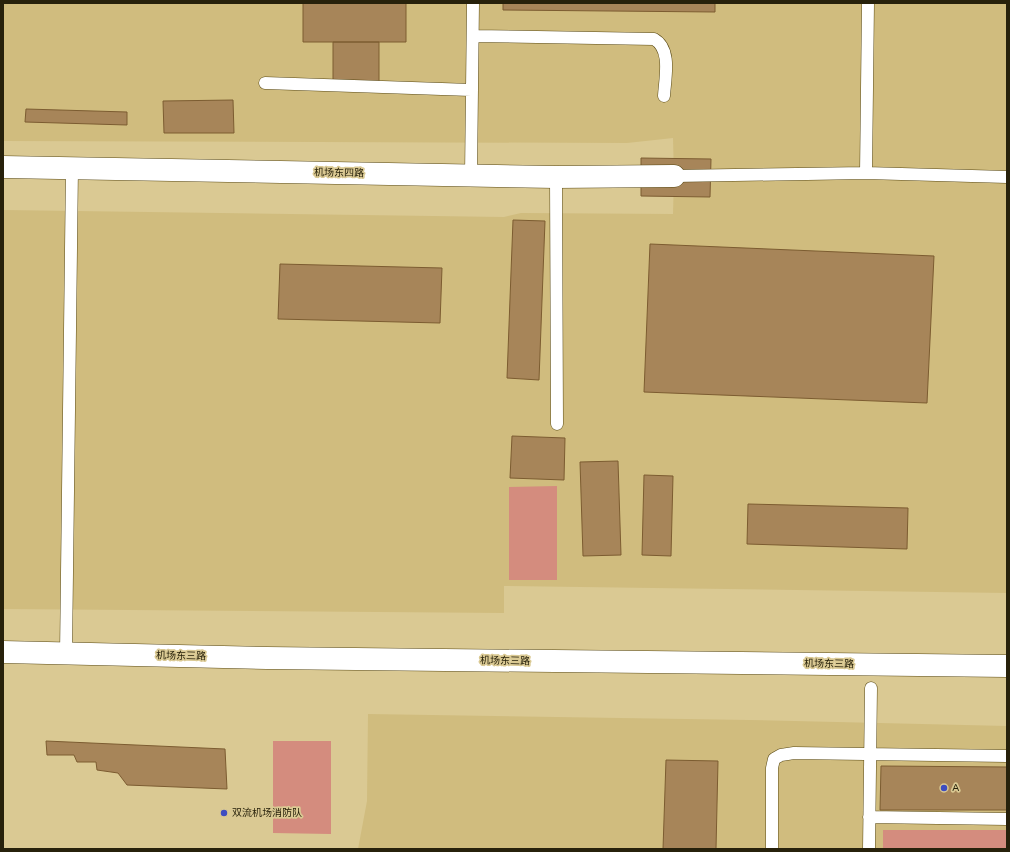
<svg xmlns="http://www.w3.org/2000/svg" width="1010" height="852" viewBox="0 0 1010 852" font-family="'Varela Round','Noto Sans SC',sans-serif">
  <style>
    .built { fill: #d0bc7e }
    .green { fill: #d48c7e }
    .building { fill: #a78559; stroke: #7c5c31 }
    .lines { fill: none; stroke-linecap: round; stroke-linejoin: round }
    .service-casing { stroke: #594914; stroke-width: 13 }
    .minor-casing { stroke: #594914; stroke-width: 23 }
    .tertiary-casing { stroke: #594914; stroke-width: 23 }
    .service { stroke: #fff; stroke-width: 12 }
    .minor { stroke: #fff; stroke-width: 22 }
    .tertiary { stroke: #fff; stroke-width: 22 }
    .poi-dot { fill: #3e4dc1; stroke: #dac993; stroke-width: 1.5 }
    .labels { text-anchor: middle; dominant-baseline: central; stroke-width: 3.5; stroke-linejoin: round; paint-order: stroke }
    .street-label { font-size: 10px; fill: #27210b; stroke: #dac993 }
    .poi-label { font-size: 10px; fill: #27210b; stroke: #dac993; text-anchor: start }
  </style>
  <rect width="100%" height="100%" fill="#dac993"/>
  <path class="built" d="M3,3H1007V593L504,586V613L3,609V210L504,217L521,213L673,214L674,176L673,138L627,143L3,141Z
    M368,714L749,720L1007,726V849H358L367,801Z"/>
  <path class="green" d="M557,486V580H509V487Z
    M273,741H331V834L273,833Z
    M883,830H1007V849H883Z"/>
  <path class="building" d="M303,3H406V42H303Z
    M503,3H715V12L503,10Z
    M333,42H379V82L333,83Z
    M233,100L234,133H164L163,101Z
    M26,109L127,112V125L25,122Z
    M641,158L711,159L710,197L641,196Z
    M513,220L545,221L539,380L507,378Z
    M650,244L934,256L927,403L644,392Z
    M280,264L442,268L440,323L278,319Z
    M512,436L565,438L564,480L510,478Z
    M618,461L621,555L583,556L580,462Z
    M644,475L673,476L671,556L642,555Z
    M748,504L908,508L907,549L747,544Z
    M46,741L225,749L227,789L127,785L118,773L97,770L96,762H77L74,755H47Z
    M666,760L718,761L716,849H663Z
    M881,766L1007,767V810H880Z"/>
  <g class="lines">
    <g class="service-casing">
      <path id="service" d="M868,3L866,173L1007,177
        M473,36L654,39C672,49 665,78 664,96
        M265,83L471,90
        M471,175L473,3
        M674,176L866,173
        M556,177L557,424
        M66,654L72,168
        M869,817L1007,819
        M772,849V768L774,759L781,755L794,753L1007,756
        M869,849L871,688"/>
    </g>
    <g class="minor-casing">
      <path id="minor" d="M3,167L556,177L674,176"/>
    </g>
    <g class="tertiary-casing">
      <path id="tertiary" d="M3,652L267,658L1007,666"/>
    </g>
    <use href="#service" class="service"/>
    <use href="#minor" class="minor"/>
    <use href="#tertiary" class="tertiary"/>
  </g>
  <g class="poi-dot">
    <circle cx="944" cy="788" r="4"/>
    <circle cx="224" cy="813" r="4"/>
  </g>
  <g class="labels">
    <g class="street-label">
      <text transform="translate(339 173) rotate(1)">机场东四路</text>
      <text transform="translate(181 656) rotate(1)">机场东三路</text>
      <text transform="translate(505 661) rotate(1)">机场东三路</text>
      <text transform="translate(829 664) rotate(1)">机场东三路</text>
    </g>
    <g class="poi-label">
      <text x="952" y="788">A</text>
      <text x="232" y="813">双流机场消防队</text>
    </g>
  </g>
  <rect width="1010" height="852" fill="none" stroke="#27210b" stroke-width="8"/>
</svg>
